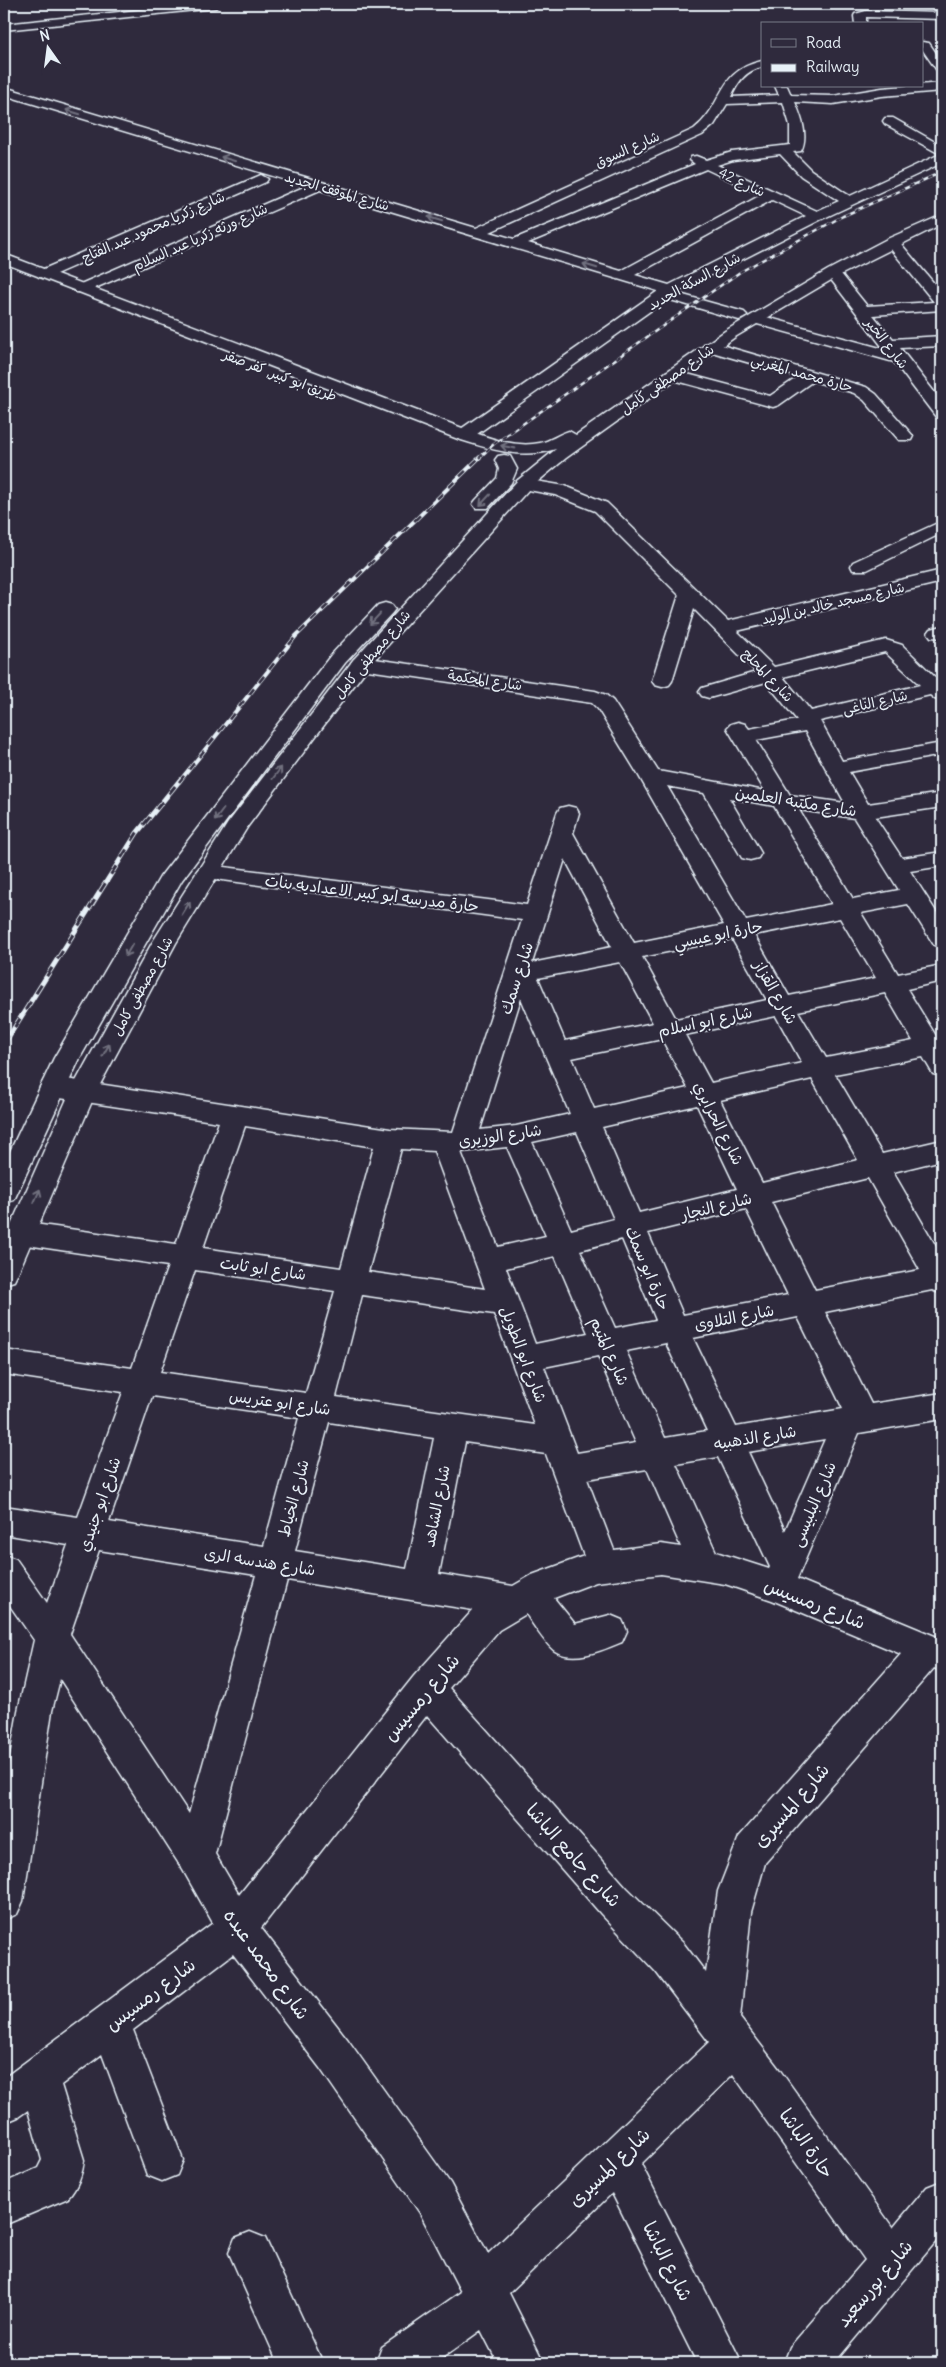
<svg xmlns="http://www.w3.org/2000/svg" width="946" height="2367" viewBox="0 0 946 2367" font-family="Delius,'Playpen Sans Arabic',sans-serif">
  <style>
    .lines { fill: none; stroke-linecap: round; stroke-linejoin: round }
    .minor-casing { stroke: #e8f1f8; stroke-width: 3 }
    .major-casing { stroke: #e8f1f8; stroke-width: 3 }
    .minor { fill: #2f2a3d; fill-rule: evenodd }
    .major { fill: #2f2a3d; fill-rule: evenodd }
    .rail-far2-casing { stroke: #e8f1f8; stroke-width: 2.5 }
    .rail-far1-casing { stroke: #e8f1f8; stroke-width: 4 }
    .rail-casing { stroke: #e8f1f8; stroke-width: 5 }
    .rail-far2 { stroke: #2f2a3d; stroke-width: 2; stroke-dasharray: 5; stroke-linecap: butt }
    .rail-far1 { stroke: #2f2a3d; stroke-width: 2.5; stroke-dasharray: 8; stroke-linecap: butt }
    .rail { stroke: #2f2a3d; stroke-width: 3; stroke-dasharray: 10; stroke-linecap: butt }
    .oneway { stroke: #70707e }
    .labels { text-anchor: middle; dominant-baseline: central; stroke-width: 4; stroke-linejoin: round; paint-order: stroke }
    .far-street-label { font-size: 14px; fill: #e8f1f8; stroke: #2f2a3d }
    .street-label { font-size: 16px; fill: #e8f1f8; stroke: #2f2a3d }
    .near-street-label { font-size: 19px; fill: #e8f1f8; stroke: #2f2a3d }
  </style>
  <rect width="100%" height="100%" fill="#2f2a3d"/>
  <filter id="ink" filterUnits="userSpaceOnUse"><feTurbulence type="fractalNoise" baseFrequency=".02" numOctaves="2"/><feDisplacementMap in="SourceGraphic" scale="10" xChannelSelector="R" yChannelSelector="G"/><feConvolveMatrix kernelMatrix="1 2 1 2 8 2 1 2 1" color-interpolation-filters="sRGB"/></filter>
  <g filter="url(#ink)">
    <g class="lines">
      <g class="minor-casing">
        <path id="minor" d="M196,4L220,5L215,8L4,30V24Z
          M866,11L942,13V19L866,17V24H855L854,16L855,14Z
          M922,42L929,43L942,62V73L938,72L922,49Z
          M762,61V67C745,71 738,82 731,97L779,95L775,86H787L791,95L833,96L882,88L942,83V91L882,96L833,104L795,102C801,116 809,136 801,151L793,152L811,170L845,193L850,196L940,154L885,124L883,121L885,118H893L942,146V163L822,219L676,293L744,312L747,315L744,318L739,320L667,299L470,439H458L456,435L458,431L658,291L320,190L86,292H76L74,289L76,286L306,186L4,95V87L476,228L694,129C725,105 716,71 762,61ZM783,102L790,125V145L732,152L706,160L696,156L691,157L690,160L695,164L514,239L490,232L702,135L714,125L727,104ZM780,154L801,176L839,201L817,211L717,165L733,160ZM706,169L761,195L621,271L528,243ZM772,200L806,216L669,285L635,275Z
          M261,175L268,179L266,182L49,277H39L37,274L39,271Z
          M892,238L897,239L942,293V310L873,315L893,339L942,336V346L900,348L942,402V418L936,417L894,362L750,322L747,319L755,314L884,349L826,273L833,269L838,270L867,306L934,302L885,242Z
          M711,342L866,387L876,394L913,436L911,440H899L864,400L854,393L813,381L779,405L773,407L666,378L664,375L666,372L672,370L770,396L798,377L705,350L703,347L705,344Z
          M524,479L565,486L607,503L728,621L942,570V582L737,631L774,667L886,640L902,645L939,681L942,680V701L935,699L930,695L820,721L842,761L942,743V755L849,772L868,804L942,793V807L875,817L902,858L942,852V866L910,871L942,921V947L934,945L908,904L861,913L898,974L942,965V981L907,989L936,1036L942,1035V1076L933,1074L923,1057L835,1074L882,1154L942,1140V1160L893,1172L942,1257V1294L932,1290L825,1312L871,1404L942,1393V1419L859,1433L797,1579L942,1639V1671L934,1668L765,1863L751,1912L740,2018L779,2069L893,2228L927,2187L942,2181V2234L834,2363H784L790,2347L865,2260L733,2074L641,2164L742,2363H697L612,2193L509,2293L544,2363H498L481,2330L435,2363H376L382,2347L461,2292L420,2213L320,2068L233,1954L133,2030L183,2160L177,2175L162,2181L147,2175L102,2054L61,2085L84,2160C83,2173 77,2188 68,2198L4,2225V2183L38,2168L42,2160L28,2110L18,2117L4,2123V2078L213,1923L183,1870L60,1679L52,1711L23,1901L17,1914L4,1920V1792L18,1711L34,1640L4,1597V1555L16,1559L47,1603L68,1545L4,1534V1506L78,1517L123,1392L4,1374V1350L132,1368L168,1266L20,1244L10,1241L6,1233L10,1225L20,1222L176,1244L219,1122L53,1097L44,1094L40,1087L44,1080L53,1077L390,1129L453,1132L522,920L200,877L196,872L200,867L208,865L527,905L557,813L560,808L568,806L576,808L579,813L573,833L634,943L724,925L639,776L598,709L592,703L361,669L354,667L351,663L354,659L361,657L595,691L606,695L613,701L658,771L765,791L727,728L731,724L738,722L745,724L749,729L797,720L766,682L709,698L702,696L699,692L702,688L756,672L694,609L672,681L669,685L662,687L655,685L652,681L679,595L595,511L555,495L518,488L515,484L518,480ZM885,652L920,685L811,711L783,677ZM805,731L845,803L790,795L756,740ZM667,786L704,793L742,858L750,860L758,858L761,853L729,798L774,806L832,904L746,921ZM799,810L854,818L899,890L853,899ZM565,859L612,947L532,963ZM840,918L876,978L789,996L754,935ZM732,939L767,1000L676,1019L642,957ZM620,962L653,1023L565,1041L538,978ZM885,993L913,1041L826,1058L798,1011ZM521,998L570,1114L516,1126L480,1130ZM776,1016L802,1063L711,1083L685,1035ZM662,1039L688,1088L594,1109L572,1058ZM812,1079L858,1160L762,1183L720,1100ZM697,1105L737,1189L639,1213L602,1127ZM245,1126L374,1147L341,1268L203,1248ZM577,1132L614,1219L571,1230L532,1142ZM507,1147L546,1236L498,1247L461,1152ZM401,1149L434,1151L485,1289L368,1272ZM868,1178L920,1270L815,1290L771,1202ZM746,1209L788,1295L683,1315L648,1233ZM622,1239L656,1320L615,1328L580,1250ZM555,1256L588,1333L535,1344L506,1268ZM195,1270L335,1291L306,1393L160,1372ZM362,1295L494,1314L535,1425L336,1397ZM798,1317L843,1409L736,1427L693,1338ZM666,1343L707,1431L665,1438L626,1351ZM598,1356L636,1443L577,1453L544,1367ZM152,1396L299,1418L264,1546L109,1522ZM329,1422L434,1438L407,1569L295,1551ZM825,1439L785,1531L748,1452ZM465,1442L546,1454L584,1556L532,1575L513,1586L439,1574ZM718,1457L770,1567L769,1569L716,1552L676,1464ZM647,1469L681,1547L661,1544L614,1550L587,1479ZM99,1550L256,1575L189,1814L70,1634ZM661,1574L725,1584L772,1600L901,1654L739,1837L718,1891L706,1973L684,1944L627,1888L449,1688L499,1630L526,1614C533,1624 546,1645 555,1651C574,1663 603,1650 622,1642L627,1631L622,1620L610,1615L575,1624L554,1598L596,1582ZM287,1580L473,1610L414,1676L239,1895L215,1854ZM427,1715L601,1914L656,1972L709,2042L488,2254L450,2183L348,2040L261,1928Z
          M942,521V533L867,570H853L851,566L853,562Z
          M942,626V638L931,637L928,633L931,629Z
          M250,2232L265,2238L323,2363H278L229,2253L235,2238Z"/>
      </g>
      <g class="major-casing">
        <path id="major" d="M942,215V224L838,276L735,337L566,458L530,488L368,667L248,826L176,943L96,1092L18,1273L14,1281L4,1284V1241L70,1092L152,943L228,823L354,659L518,480L556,449C522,460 490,449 458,439L4,263V254L470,431C492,439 516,448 540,443C550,441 559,434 569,431L576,435L725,331L828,270L887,239Z
          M504,455L510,456L517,469L511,483L488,508H476L473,504L476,500L497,478L499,469L495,460L498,456Z
          M385,603L392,605L395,609L392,613L345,663L182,880L80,1058L14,1200L4,1203V1164L54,1058L160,877L331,655L378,605Z"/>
      </g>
      <use href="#minor" class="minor"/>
      <use href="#major" class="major"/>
      <g class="rail-far2-casing">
        <path id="rail-far2" d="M479,458L494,444L740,272L843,216L942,172"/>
      </g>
      <g class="rail-far1-casing">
        <path id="rail-far1" d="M179,782L296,636L480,457"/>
      </g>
      <g class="rail-casing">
        <path id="rail" d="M4,1044L137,833L180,780"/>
      </g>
      <use href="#rail-far2" class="rail-far2"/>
      <use href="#rail-far1" class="rail-far1"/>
      <use href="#rail" class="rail"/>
    </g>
    <defs><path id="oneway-shaft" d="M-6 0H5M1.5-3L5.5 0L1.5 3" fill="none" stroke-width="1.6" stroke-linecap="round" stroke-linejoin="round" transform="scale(1.25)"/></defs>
    <g class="oneway">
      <use href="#oneway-shaft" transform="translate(73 112) rotate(-163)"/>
      <use href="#oneway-shaft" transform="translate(228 159) rotate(-163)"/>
      <use href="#oneway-shaft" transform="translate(435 219) rotate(-163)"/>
      <use href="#oneway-shaft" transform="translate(590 266) rotate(-163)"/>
      <use href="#oneway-shaft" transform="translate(508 447) rotate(-169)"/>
      <use href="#oneway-shaft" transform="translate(485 500) rotate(133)"/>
      <use href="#oneway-shaft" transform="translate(375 619) rotate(133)"/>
      <use href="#oneway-shaft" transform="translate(277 773) rotate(-53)"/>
      <use href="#oneway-shaft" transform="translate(219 815) rotate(127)"/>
      <use href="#oneway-shaft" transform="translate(186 908) rotate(-58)"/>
      <use href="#oneway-shaft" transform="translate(129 950) rotate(120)"/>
      <use href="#oneway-shaft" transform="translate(106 1050) rotate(-61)"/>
      <use href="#oneway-shaft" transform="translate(37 1196) rotate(-66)"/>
    </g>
  </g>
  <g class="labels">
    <g class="far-street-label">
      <text transform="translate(627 149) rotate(-24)">شارع السوق</text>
      <text transform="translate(742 182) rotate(25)">شارع 42</text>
      <text transform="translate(337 191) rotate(16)">شارع الموقف الجديد</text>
      <text transform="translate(153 227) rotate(-24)">شارع زكريا محمود عبد الفتاح</text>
      <text transform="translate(200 237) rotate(-24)">شارع ورثه زكريا عبد السلام</text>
      <text transform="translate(694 281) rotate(-29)">شارع السكة الحديد</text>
      <text transform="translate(887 343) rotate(52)">شارع الخير</text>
      <text transform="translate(802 373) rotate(16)">حارة محمد المغربي</text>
      <text transform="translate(280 375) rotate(21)">طريق ابو كبير, كفر صقر</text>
      <text transform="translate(667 379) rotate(-35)">شارع مصطفى كامل</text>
      <text transform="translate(833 603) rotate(-13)">شارع مسجد خالد بن الوليد</text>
      <text transform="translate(372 654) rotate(-50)">شارع مصطفى كامل</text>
      <text transform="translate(768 675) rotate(47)">شارع المحلج</text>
      <text transform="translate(485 680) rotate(8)">شارع المحكمة</text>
      <text transform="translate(875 702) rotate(-13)">شارع الناغى</text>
      <text transform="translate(142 986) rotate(-61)">شارع مصطفى كامل</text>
    </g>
    <g class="street-label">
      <text transform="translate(796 801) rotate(9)">شارع مكتبه العلمين</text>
      <text transform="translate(372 893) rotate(7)">حارة مدرسه ابو كبير الاعداديه بنات</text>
      <text transform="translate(718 934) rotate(-11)">حارة ابو عيسي</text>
      <text transform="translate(516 978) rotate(-72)">شارع سمك</text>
      <text transform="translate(776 992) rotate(60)">شارع القزاز</text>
      <text transform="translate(705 1021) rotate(-12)">شارع ابو اسلام</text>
      <text transform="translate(719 1123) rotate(63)">شارع الحرايري</text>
      <text transform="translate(500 1135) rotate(-8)">شارع الوزيرى</text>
      <text transform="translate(716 1206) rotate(-14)">شارع النجار</text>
      <text transform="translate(263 1268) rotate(8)">شارع ابو ثابت</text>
      <text transform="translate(648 1268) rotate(67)">حارة ابو سمك</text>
      <text transform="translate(734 1317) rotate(-11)">شارع التلاوى</text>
      <text transform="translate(610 1351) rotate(66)">شارع المتيم</text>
      <text transform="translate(524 1354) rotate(69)">شارع ابو الطويل</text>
      <text transform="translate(280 1402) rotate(8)">شارع ابو عتريس</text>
      <text transform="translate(755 1437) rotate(-9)">شارع الذهبيه</text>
      <text transform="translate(293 1498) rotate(-75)">شارع الخياط</text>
      <text transform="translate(99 1504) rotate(-71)">شارع ابو جنيدي</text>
      <text transform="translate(813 1504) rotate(-67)">شارع البلبيسى</text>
      <text transform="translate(436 1506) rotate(-79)">شارع الشاهد</text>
      <text transform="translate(260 1561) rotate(9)">شارع هندسه الرى</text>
    </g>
    <g class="near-street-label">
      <text transform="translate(815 1603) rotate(22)">شارع رمسيس</text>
      <text transform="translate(421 1697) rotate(-50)">شارع رمسيس</text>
      <text transform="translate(791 1805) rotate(-49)">شارع المسيرى</text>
      <text transform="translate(574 1855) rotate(48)">شارع جامع الباشا</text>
      <text transform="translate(267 1964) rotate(54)">شارع محمد عبده</text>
      <text transform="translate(150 1994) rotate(-37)">شارع رمسيس</text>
      <text transform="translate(807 2143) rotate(55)">حارة الباشا</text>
      <text transform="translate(609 2167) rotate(-44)">شارع المسيرى</text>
      <text transform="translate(668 2261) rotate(63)">شارع الباشا</text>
      <text transform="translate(874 2283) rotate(-50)">شارع بورسعيد</text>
    </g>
  </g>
  <rect width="946" height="2367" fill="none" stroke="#2f2a3d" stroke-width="20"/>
  <rect x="10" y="10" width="926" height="2347" fill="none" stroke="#e8f1f8" stroke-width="2" filter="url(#ink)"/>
  <rect x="761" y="22" width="162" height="65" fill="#2f2a3d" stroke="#797a88"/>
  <rect x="771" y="39" width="25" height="8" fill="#2f2a3d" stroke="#797a88"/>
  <text x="806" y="48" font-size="15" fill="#e8f1f8">Road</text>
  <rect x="771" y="64" width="25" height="8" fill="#e8f1f8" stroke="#797a88"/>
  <text x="806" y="72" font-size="15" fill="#e8f1f8">Railway</text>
  <g transform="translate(48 48) rotate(346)" stroke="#2f2a3d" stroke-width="4" paint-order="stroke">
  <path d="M0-4L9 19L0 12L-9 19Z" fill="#e8f1f8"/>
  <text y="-8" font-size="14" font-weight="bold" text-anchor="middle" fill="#e8f1f8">N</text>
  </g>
</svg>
